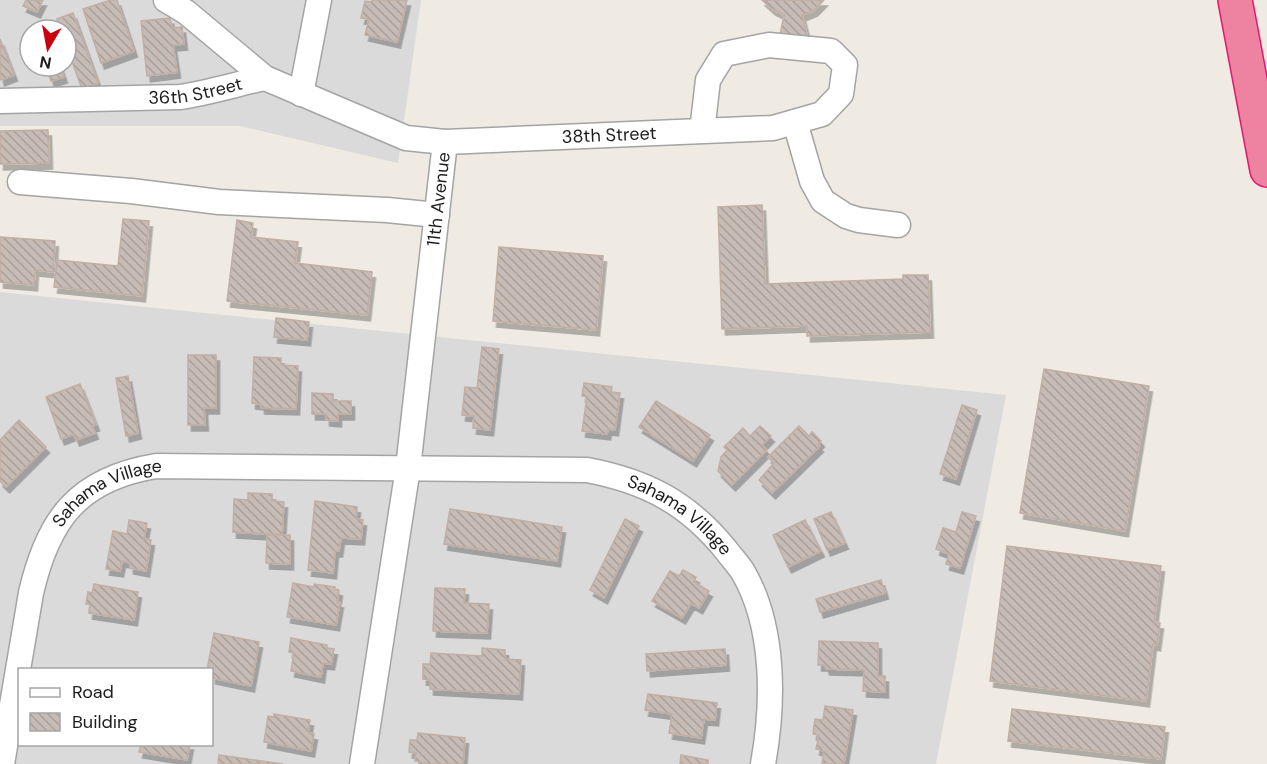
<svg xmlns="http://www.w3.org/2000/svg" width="1267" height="764" viewBox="0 0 1267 764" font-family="'DM Sans',sans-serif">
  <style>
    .residential { fill: #dbdada; fill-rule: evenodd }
    .building { fill: url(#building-back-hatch); stroke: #c2aea3; stroke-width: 1.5; filter: url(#shadow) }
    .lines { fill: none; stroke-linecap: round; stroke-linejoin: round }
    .minor-casing { stroke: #a4a4a4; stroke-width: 27 }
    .highway-casing { stroke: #e6166f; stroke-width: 36 }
    .minor { stroke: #fff; stroke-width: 24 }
    .highway { stroke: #ed83a0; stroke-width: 33 }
    .labels { text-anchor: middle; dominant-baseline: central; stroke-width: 5; stroke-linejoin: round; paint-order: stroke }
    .street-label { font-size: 18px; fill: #1d1d1d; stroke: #fff }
  </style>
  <defs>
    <pattern id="building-back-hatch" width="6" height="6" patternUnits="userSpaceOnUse" patternTransform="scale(1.5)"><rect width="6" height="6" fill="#c7bbb5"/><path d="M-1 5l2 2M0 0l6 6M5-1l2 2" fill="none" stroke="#aaa09b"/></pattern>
    <filter id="shadow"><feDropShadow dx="3.5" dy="6" stdDeviation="0" flood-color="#0004"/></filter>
  </defs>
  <rect width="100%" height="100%" fill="#efeae2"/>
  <path class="residential" d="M0,0H421L398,163L240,126H0ZM30,30H66V66H30Z
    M0,292L1006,395L936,764H0ZM20,670H212V744H20Z"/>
  <path class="building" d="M26,0H43L37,12L23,6Z
    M111,0H117L134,51L101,63L83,9Z
    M372,0H407L397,42L365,35L369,19L361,18L365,1L372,2Z
    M762,0H824L814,10L802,15L807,35L795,37L780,35L784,15L772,9Z
    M73,13L98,83L82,89L66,45V30H61L57,19Z
    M170,18L172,28L182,27L184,44L173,45L177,72L147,76L141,21Z
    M0,39L14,75L1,80L0,76Z
    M46,66H60L64,77L51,81Z
    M48,130L49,163L0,164V131Z
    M762,205L765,284L903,279V275H928L930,332L807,336V326L722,329L718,207Z
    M123,219L149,221L142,296L54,287L57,260L118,266Z
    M237,220L253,223L251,237L298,242L295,263L372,272L367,315L227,301Z
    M0,237L55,241L53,272L35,270L34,285L0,282Z
    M499,247L603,256L596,330L493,321Z
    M276,318L309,322L307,340L274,337Z
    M482,347L499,349L490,430L473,428L474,416L462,415L465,387L477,388Z
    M188,355H216V408H204L205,425H188Z
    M254,357L281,358V365L298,366L296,409L261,408V404L252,403Z
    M1044,369L1149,386L1125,531L1020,513Z
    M128,376L138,433L126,436L116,378Z
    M584,383L612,387L611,392L620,393L615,430L608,429L607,434L582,431L587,397L582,396Z
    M80,384L96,425L92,426L95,433L76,440L74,434L61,439L46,397Z
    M312,393L333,394V401H351V414H338V421L326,420V414H312Z
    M656,401L710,435L693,461L639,427Z
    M962,405L977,410L956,479L940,474Z
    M19,420L46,447L6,487L0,481V440Z
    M760,426L771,436L762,445L767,450L732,485L718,471L721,457L727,450L724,447L743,428L750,436Z
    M799,426L809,436L812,432L821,441L818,444L820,446L772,493L759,480L774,463L768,457Z
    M248,493L272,494V501L284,502L282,535L233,532L234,499L248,500Z
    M315,501L357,507L356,519L363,520L361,539L341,538L339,551H335L333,573L308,570Z
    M450,509L562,527L557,561L444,544Z
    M831,512L845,543L827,550L814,519Z
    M962,512L976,516L960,568L946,564L949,554L936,549L943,528L956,532Z
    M625,519L639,526L604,598L590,590Z
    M129,520L147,523L144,539L151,540L146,571L130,568V563L122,561L120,571L106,569L113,531L127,534Z
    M805,520L821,551L788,567L773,535Z
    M267,535H290V564L266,563Z
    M1007,546L1161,566L1154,622L1160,623L1157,645L1153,644L1146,701L990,681Z
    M683,570L696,577L694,582L709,591L699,608L691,603L682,618L652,601L670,571L679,576Z
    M881,580L885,593L820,612L816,599Z
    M293,583L314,587V584L335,587V589L339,590L337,602H340L336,625L287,617Z
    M94,584L138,592L134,620L89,613L90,604H86L88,592L92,593Z
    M435,588L465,589L464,603L489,604L487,633L433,631Z
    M214,633L259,642L251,686L212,678V670H207Z
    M291,638L327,645V648L334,649L331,664L323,663L321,677L291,671L294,653L289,652Z
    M819,641L878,643V676H885V692L863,691L864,670L826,669L825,665H818Z
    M482,648L505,650V659L521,660L519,694L430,689V680L423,679V664H430L431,653L482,656Z
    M725,649L726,665L647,671L646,654Z
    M648,694L717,703L715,720L704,719L701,738L669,733L672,714L645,710Z
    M825,706L853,710L844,764H822L824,751L816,749L819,735L813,734L815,719L823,720Z
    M1012,709L1165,727L1161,759L1008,741Z
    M274,714L310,720L308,733L314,734L311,751L264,742L268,716L274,717Z
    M418,733L465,738L463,764H431L415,761L416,753L409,752L410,740H417Z
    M141,744H190L187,760L139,752Z
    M219,755L283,764H218Z
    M681,755L708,760V764H680Z"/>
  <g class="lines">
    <g class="minor-casing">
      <g id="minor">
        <path id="s1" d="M166,0L186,12L265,78L406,138L445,142L773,128L822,114L841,94L845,65L831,51L769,45L724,54L708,80L702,131"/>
        <path d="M301,94L319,0"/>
        <path id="s2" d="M0,101L180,97C209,93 236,84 265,78"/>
        <path d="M795,122L812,181L823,201L846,216L859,220L898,225"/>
        <path d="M20,182L131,191L219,202L387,210L437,215"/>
        <path id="s3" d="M2,764L31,593C48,519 78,479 156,466L587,470C646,481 688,503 726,550C731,557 738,564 743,572C775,627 774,703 763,764"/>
        <path id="s4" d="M362,764L408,468L445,142"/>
      </g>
    </g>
    <g class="highway-casing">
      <path id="highway" d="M1235,0L1267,170"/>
    </g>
    <use href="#minor" class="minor"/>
    <use href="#highway" class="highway"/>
  </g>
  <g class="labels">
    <g class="street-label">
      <text stroke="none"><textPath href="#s2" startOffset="196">36th Street</textPath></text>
      <text stroke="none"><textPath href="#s1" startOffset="483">38th Street</textPath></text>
      <text stroke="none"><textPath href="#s4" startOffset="570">11th Avenue</textPath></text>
      <text stroke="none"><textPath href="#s3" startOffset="309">Sahama Village</textPath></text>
      <text stroke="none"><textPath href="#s3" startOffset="902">Sahama Village</textPath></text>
    </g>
  </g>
  <rect x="18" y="668" width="195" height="78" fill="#ffffff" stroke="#a5a5a5" stroke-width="1.5"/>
  <rect x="30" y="688" width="30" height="9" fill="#ffffff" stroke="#a5a5a5" stroke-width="1.5"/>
  <text x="72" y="698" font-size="18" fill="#1d1d1d">Road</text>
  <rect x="30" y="713" width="30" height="18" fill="url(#building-back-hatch)" stroke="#a5a5a5" stroke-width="1.5"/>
  <text x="72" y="728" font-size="18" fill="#1d1d1d">Building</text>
  <g transform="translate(48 48) rotate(190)"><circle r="28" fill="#ffffff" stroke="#a5a5a5" stroke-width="1.5"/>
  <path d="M0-4.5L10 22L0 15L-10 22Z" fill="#ca0011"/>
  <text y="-9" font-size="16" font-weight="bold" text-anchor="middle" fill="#1d1d1d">N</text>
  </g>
</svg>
